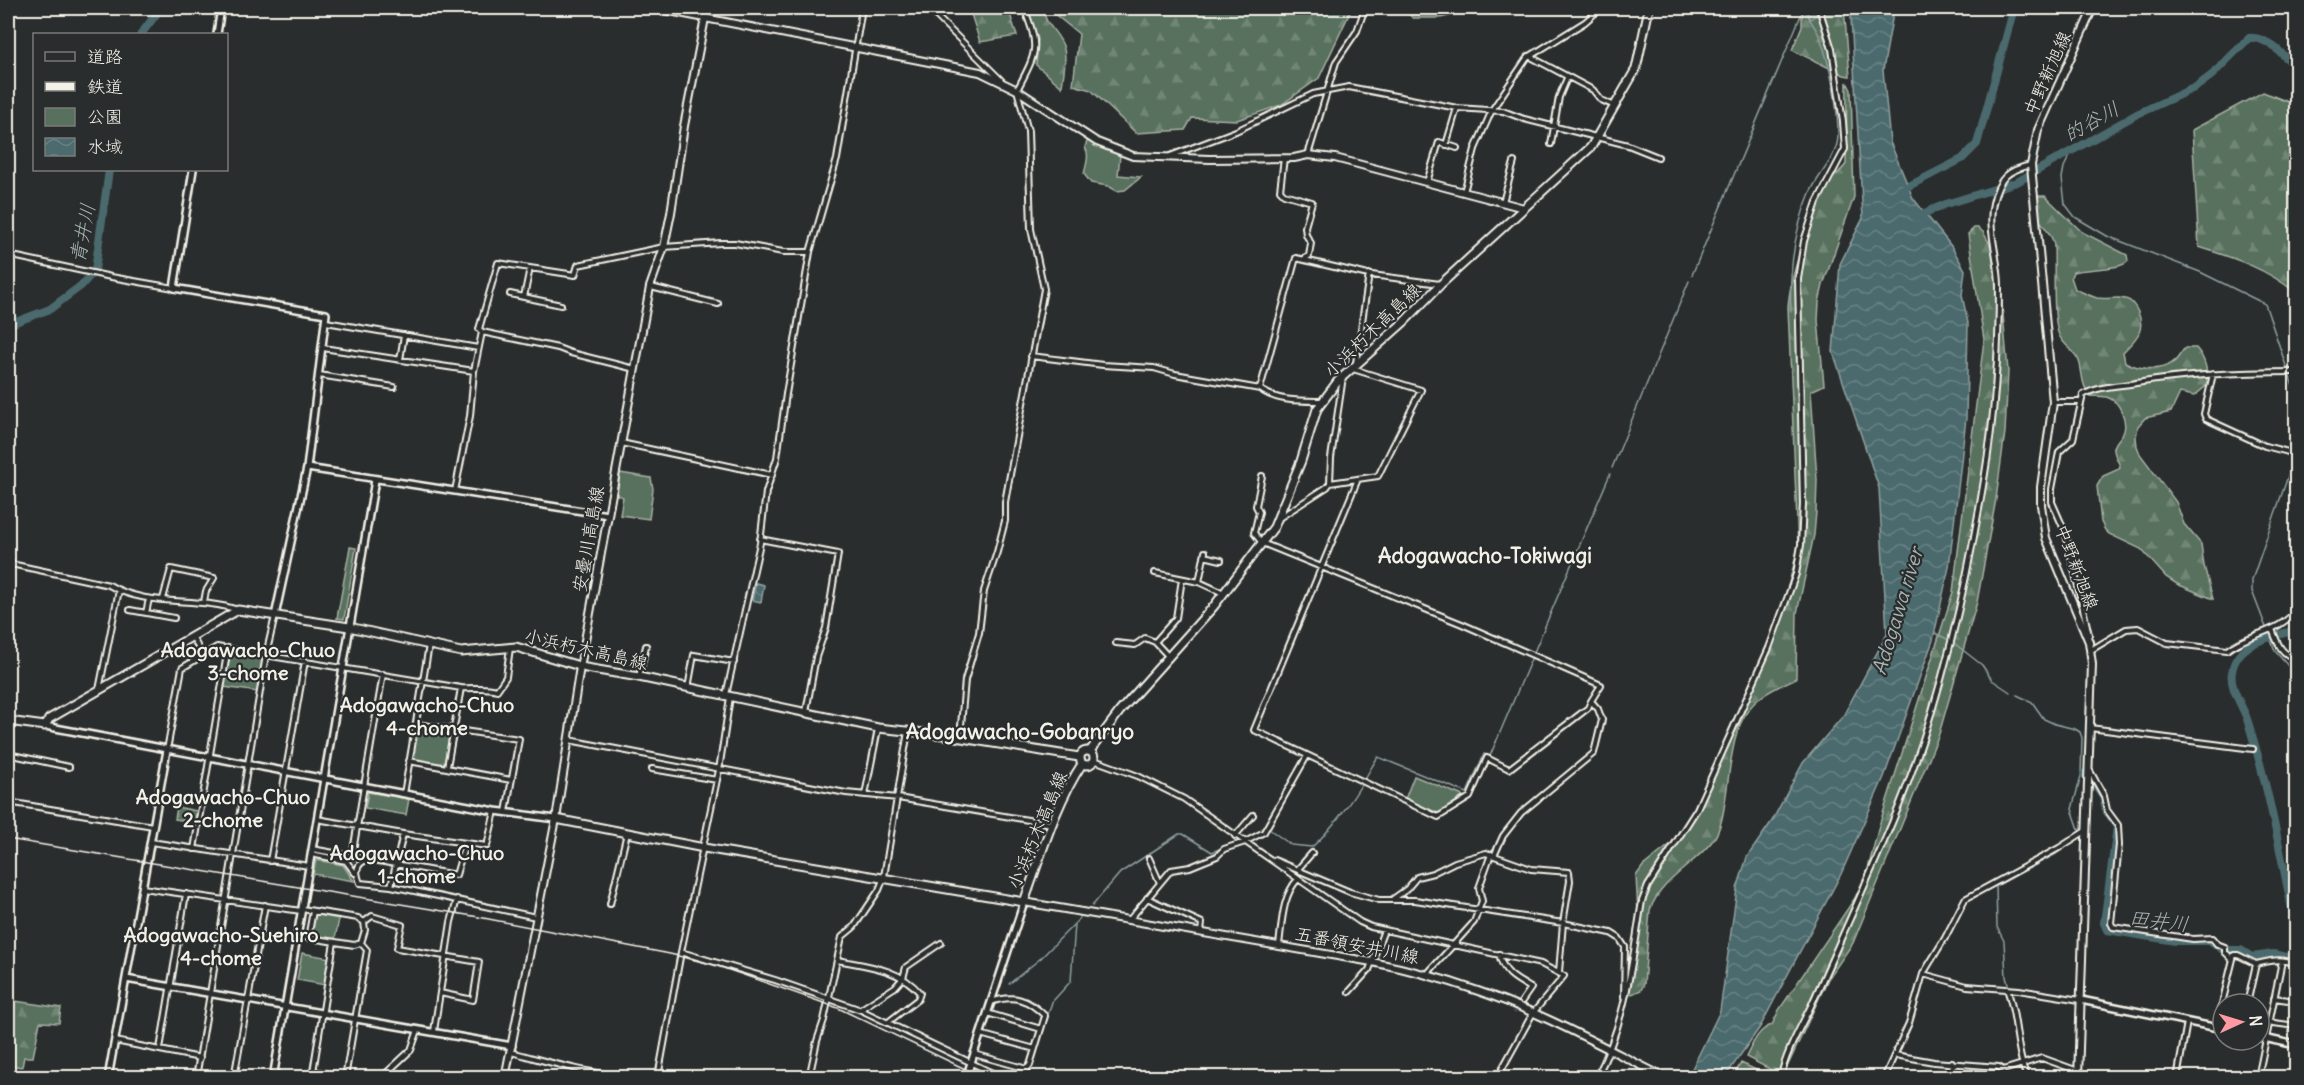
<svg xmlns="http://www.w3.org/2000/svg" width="2304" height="1085" viewBox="0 0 2304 1085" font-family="Delius,'Klee One',sans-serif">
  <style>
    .green { fill: #58715e; stroke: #a6b1a3; stroke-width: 1.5 }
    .forest { fill: url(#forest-firs); stroke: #a6b1a3; stroke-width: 1.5 }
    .water { fill: url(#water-waves); stroke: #8fa19f; stroke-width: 1.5 }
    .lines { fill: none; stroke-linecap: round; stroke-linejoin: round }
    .stream { stroke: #8fa19f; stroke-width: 1.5 }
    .river { stroke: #4c6b6e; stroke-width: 8 }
    .minor-tunnel { stroke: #484a4a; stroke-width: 4; stroke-dasharray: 4 2; stroke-linecap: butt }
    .minor-casing { stroke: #f4f1e8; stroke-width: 8 }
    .tertiary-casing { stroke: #f4f1e8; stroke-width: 10 }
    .secondary-casing { stroke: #f4f1e8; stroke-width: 10 }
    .primary-casing { stroke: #f4f1e8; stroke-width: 11 }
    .minor { stroke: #2a2d2e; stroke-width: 4 }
    .tertiary { stroke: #2a2d2e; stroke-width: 5 }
    .secondary { stroke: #2a2d2e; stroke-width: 6 }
    .primary { stroke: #2a2d2e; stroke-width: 7 }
    .rail { stroke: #f4f1e8; stroke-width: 1.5 }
    .labels { text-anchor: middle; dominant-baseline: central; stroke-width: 4.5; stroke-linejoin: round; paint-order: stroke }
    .street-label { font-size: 18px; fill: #f4f1e8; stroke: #2a2d2e }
    .water-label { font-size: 20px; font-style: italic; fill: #a8b5b1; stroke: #2a2d2e }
    .neighbourhood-label { font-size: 20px; font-weight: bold; fill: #f4f1e8; stroke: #2a2d2e }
    .quarter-label { font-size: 21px; font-weight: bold; fill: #f4f1e8; stroke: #2a2d2e }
  </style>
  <defs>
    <pattern id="forest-firs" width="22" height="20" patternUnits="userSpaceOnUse" patternTransform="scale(1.5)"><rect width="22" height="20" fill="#58715e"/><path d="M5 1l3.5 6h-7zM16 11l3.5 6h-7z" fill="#718675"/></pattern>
    <pattern id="water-waves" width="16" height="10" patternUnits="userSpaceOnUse" patternTransform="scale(1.5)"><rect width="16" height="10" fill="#4c6b6e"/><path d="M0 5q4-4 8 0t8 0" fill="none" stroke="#668183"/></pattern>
  </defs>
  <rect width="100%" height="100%" fill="#2a2d2e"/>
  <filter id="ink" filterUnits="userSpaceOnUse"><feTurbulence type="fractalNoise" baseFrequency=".0167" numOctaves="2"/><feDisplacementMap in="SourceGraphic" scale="12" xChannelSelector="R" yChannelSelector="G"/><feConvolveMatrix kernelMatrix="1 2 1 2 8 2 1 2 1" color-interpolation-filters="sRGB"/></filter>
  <g filter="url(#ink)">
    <path class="green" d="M1402,8H1484L1440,18H1413Z
      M1088,139L1120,155L1118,175L1141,177L1125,190L1117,191L1108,186L1091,183L1084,174C1086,165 1090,155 1085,147Z
      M620,473L651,478L653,489L649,519L620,515L623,497L617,495Z
      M350,547L356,548L344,619L337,618Z
      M229,651L264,656L258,692L224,687Z
      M418,726L450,732L444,764L411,759Z
      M1414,776L1463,796L1439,814L1405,799Z
      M368,792L409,799L406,815L365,808Z
      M177,807L197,811L195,822L175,819Z
      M316,860L343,865L354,881L313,874Z
      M315,914L339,919L335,939L311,935Z
      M302,953L330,958L325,985L297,980Z
      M1741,1063L1771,1077H1733Z"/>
    <path class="forest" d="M969,8H1008L1017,36L980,42Z
      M1026,8H1043C1044,26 1060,32 1064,49C1067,60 1063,76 1062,87L1036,65L1038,39Z
      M1054,8H1352L1319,78L1281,105L1237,120L1192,118L1185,130L1136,133L1091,90L1073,85L1079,34L1052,12Z
      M1802,8H1844L1850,76L1844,75L1792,50L1802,26Z
      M1847,82L1851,90L1854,197L1823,285L1819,302L1818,320L1824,385L1811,391L1817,480L1816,512L1814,535L1797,613L1796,678C1784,684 1770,690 1760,698C1732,719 1731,763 1726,795C1724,809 1722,826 1714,839C1695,865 1662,878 1650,910L1644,984L1641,990L1632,994L1628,992L1626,987L1638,913L1636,876L1643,866L1681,836L1688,825C1730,735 1777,645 1798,547L1788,307C1790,277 1811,210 1827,185C1832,177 1841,172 1846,164Z
      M2263,92L2296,105V293C2268,269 2234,258 2199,247L2192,130Z
      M2037,196H2045L2082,232L2127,255L2128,261C2121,270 2087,268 2073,272L2071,277L2075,289C2082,292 2090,296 2097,298C2108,300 2120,295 2130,301C2134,304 2136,308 2138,312C2146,331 2136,339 2123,352L2125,362C2138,369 2159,372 2172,363C2178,360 2180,353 2185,348H2196C2205,358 2210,374 2205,387L2194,396L2180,393L2171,412L2145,418L2138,426L2136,437L2137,446L2140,454L2176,502L2184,524L2201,544L2204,566L2213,599L2177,584L2166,577L2141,549L2109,534L2105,530L2101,522L2097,486L2103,476L2119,469L2120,466C2118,461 2113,453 2114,448C2115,441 2122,437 2124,431C2127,420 2120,402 2109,398C2103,395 2096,397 2090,396C2081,385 2083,373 2079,361C2075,351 2063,345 2059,335C2052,319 2055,267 2054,247C2054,229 2021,210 2037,196Z
      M1974,228H1978L1983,232L1995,253L1999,269L2008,371L2005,432L1996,499L1977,602L1939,734L1853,943L1828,979L1783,1076L1746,1057C1752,1045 1758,1029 1772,1025L1779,1010L1855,898L1868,869L1879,826L1953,592L1984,340L1968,234Z
      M8,1000L61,1008L59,1023L40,1022L33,1057H24L22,1067L8,1065Z"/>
    <path class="water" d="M1854,8H1894L1883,70L1890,142L1913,198L1951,246L1965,270L1962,295L1968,323L1966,418L1949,567L1933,640L1884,777L1841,874L1760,1027L1725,1077H1688L1720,1011L1737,889L1747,857L1772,821L1803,763L1843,716L1887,634L1879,488L1833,352L1840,264L1863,218L1851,18Z
      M756,583L764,585L761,602L752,600Z"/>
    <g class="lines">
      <path class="stream" d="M1809,20L1826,8
        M2072,151L2064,167L2062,178L2065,204L2075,217L2107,236L2200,272L2265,304L2296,395
        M1692,275L1804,8
        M1791,311C1789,271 1794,230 1810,193C1818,174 1838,157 1838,135C1838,105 1831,69 1821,40C1816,25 1809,24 1806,8
        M2295,456L2252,580V591L2275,651L2296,675
        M1612,468L1689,281
        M1935,633L1947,639
        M1955,644L1982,665L1992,680L2010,692
        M1534,652L1610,474
        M2017,695L2032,702L2044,719L2055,724L2075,729L2080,732L2082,738L2081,776L2072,809L2080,832
        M1269,829L1291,845L1312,847C1330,831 1353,800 1365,778C1370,771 1373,764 1378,757L1467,793L1484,754L1490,756L1532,657
        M1248,838L1260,831
        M1092,906L1120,873L1179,834H1183L1212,852L1224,847
        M1009,984L1041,958L1080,918
        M2009,987L2006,977L2004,941L1997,927L1996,886L2056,854L2079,837
        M2011,991L2013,1004
        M1028,1078L1052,1002L1071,981L1075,924"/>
      <path class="river" d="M141,34L161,8
        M1899,191L1962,159L1977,144L2014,8
        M1915,217L1946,204L2017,182L2137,114L2196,87L2212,75L2249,38C2267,36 2285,56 2296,68
        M8,328L13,323L50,309L82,285L95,270L109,170
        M2296,630C2273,636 2236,642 2232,672C2229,687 2242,705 2247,719C2269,787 2281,858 2296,928
        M2084,774L2091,778L2103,796L2106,812L2117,826L2104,923L2107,930L2176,941H2211L2223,950H2241L2252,957L2274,954L2296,959"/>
      <path class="minor-tunnel" d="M1514,1013L1522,1001"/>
      <g class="minor-casing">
        <path id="minor" d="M928,8L1001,80
          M1529,56L1593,90L1601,100L1615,106
          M1551,144L1559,97L1567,78
          M1446,145L1457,108
          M1308,155L1336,62L1357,31L1365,8
          M1170,156L1236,131L1313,94L1349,87L1457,108L1503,111L1524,119L1628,145L1658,157
          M1284,158L1280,190L1284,194L1312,202L1305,227L1306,235L1311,243L1309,256L1304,259
          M1427,182L1439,142L1457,148
          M1464,192L1475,149L1492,110L1527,58L1585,22L1601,8
          M1503,202L1514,162
          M8,255L111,277L174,288
          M651,287L718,304
          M510,294L561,305
          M524,297L530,268
          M326,322L478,348
          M482,332L558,348L571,353L635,369
          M323,348L474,371L482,332L479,329L498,263L575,275L578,265L664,247L721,243H735L783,252H810
          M1031,356L1103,365L1154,368L1175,374L1260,389C1277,402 1301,401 1322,401
          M400,360L404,335
          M1356,363L1369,274
          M2213,374L2204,414L2206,419L2265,446L2296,454
          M319,375L394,387
          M1260,389L1296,258L1364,274L1440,284
          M2053,402H2081
          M621,443L772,475
          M1262,476L1256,506L1259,512L1254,533L1262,543L1462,624L1601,685L1591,701L1598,709L1602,720L1594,753L1521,813L1503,836L1494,856
          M1358,479L1254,730L1438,817L1470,797L1487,758L1509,769L1588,708L1591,701
          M1330,483L1331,458L1343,377
          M455,491L470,416L474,371
          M1279,518L1327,487L1330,483L1378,476L1421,390L1353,369
          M760,539L838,554L826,628L816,657L806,712
          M1204,556L1221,560
          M11,564L109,585C147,608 196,596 238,610
          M1155,573L1199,582L1223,593
          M1199,582L1205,552
          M163,599L171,569L214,578L206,591L204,602
          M130,610L174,618
          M146,613L149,599
          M2272,629C2277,642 2281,655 2296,658
          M2089,635L2066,534L2052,502V489L2059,452L2073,439L2083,395C2098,386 2119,386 2136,383C2190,374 2242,372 2296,372
          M192,636L202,655
          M1155,642L1176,618L1182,579
          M1116,643L1135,645L1145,638L1155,642L1168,656
          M2091,650L2126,629L2138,628L2167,643L2227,650C2248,633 2280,633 2296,610
          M639,677L646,646
          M461,688C473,689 484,686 497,690L506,677L510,648
          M688,688L694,655L734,662
          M99,690L119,590
          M726,695L760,543L766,492L777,458L786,394L810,252L837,159L862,8
          M416,724L519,739L506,812
          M2090,728L2253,749
          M960,737L965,680L979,633L984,591L997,552L1005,521V502L1044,289L1031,229L1028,131L1017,90C1037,52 1040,48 1024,8
          M569,740L846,793L898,798L1052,824
          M167,750L182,668L217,647L461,688L447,767
          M8,754L69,767
          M1094,760L1138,776L1184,799L1360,922L1371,927L1541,964L1564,976L1533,1013L1502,1069
          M409,761L511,780
          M652,769L717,780
          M2090,771L2104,796L2107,810L2118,825L2119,845L2111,923L2113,927L2193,939L2212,938L2217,944L2225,947V952L2231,958
          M404,794L429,645
          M865,795L878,729
          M8,802L153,826
          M317,819L403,834L487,846L495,811
          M1235,836L1253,815
          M151,842L309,866
          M194,849L228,648
          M312,849L456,875L465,844
          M311,854L346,861L355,873
          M352,857L383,674
          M1149,858L1160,883
          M366,860C355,865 356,873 360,883L391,886L536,917
          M1274,860L1350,892L1379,900H1415L1563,923L1611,933L1619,938L1625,947L1624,997
          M270,861L305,661
          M1298,869L1312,853
          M391,886L403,834
          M143,888L301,911
          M1147,898L1202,923L1201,932
          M1393,899L1407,889L1417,877L1433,873L1455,862L1486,853L1531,869L1569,872L1570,881L1563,923L1559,972
          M610,904L627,833
          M302,909L358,918L364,922L365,930L361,943
          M1130,919L1171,870L1190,867L1217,856L1224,849L1245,842L1264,832L1307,756
          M364,922L372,916L402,925L397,948L479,962L473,1000L440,993
          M298,936L354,945L361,943
          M308,938L313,911
          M1279,945C1282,923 1282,896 1298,879
          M681,952L775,980L861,1010L1003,1078
          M1499,954C1503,973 1515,979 1531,988L1522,1001
          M837,960C867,966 899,968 920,993L918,999L887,1023
          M1427,974L1474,922L1482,901L1479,888L1491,854
          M1923,974L1967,986L2019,990L2080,1000
          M2007,989C2018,1018 2015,1049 2027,1078
          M1349,992L1369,970L1384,930
          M2274,998L2296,1001
          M2247,1004L2256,964
          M861,1009L895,987L903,978L906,967L941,943
          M987,1013L1041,1029
          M2259,1021L2296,1026
          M2216,1028L2234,955H2238L2256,964C2270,961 2283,957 2296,965
          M434,1031L451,922L457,899
          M980,1034L1035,1049
          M115,1041L200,1058
          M160,1049L186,894
          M511,1052C538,1059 570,1069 598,1073C619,1076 637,1074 658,1077L681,952L719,770L730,697
          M974,1054L1027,1069L1030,1065L1045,1016C1028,999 1014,994 991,1002
          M1895,1055L1934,1062L1999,1067L2003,1070L2042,1058L2078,1071
          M1952,1062L1954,1078
          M313,1071L345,1077
          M196,1078L266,655L275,616
          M234,1078L265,905
          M312,1078L334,942
          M345,1078L367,950L361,943
          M381,1078L411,1050L418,1030
          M809,1078L817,1041L824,1020L842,937L854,927L879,890L884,877L908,731
          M1596,1078C1626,1023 1632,962 1642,901L1648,886L1697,809L1769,648L1796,574L1801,545L1803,504L1798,279L1804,241L1817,202L1845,149L1843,122L1832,49L1819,8
          M1781,1078C1783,1058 1802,1024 1811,1006C1838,945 1866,884 1892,823C1938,714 1965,596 1984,480C1995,415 1999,351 1999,286C1999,259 1987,229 1993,203C1999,178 2007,170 2031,165
          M1884,1078L1909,1023L1923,974L1945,938L1965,899L2059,848L2087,830
          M2177,1078L2187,1022
          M2258,1078L2282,961"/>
      </g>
      <g class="tertiary-casing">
        <path id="tertiary" d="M217,34L221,8
          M193,170L174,288L326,314L307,468L275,616
          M307,468L608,515
          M45,726L495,811L556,819
          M126,979L512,1046
          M2081,1000L2223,1029
          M2259,1037L2296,1045
          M108,1078L167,750
          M273,1078L375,480
          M966,1078L1024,902"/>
      </g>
      <g class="secondary-casing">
        <path id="secondary" d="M654,8L980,72L1017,90L1097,142L1133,156L1210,159L1294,158L1308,155L1335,158L1524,208
          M1024,902L1372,962C1408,969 1444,979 1478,991C1543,1013 1605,1048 1666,1078
          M505,1078L556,819L579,673L650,287L664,247L671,213L684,126L707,8
          M2078,1078L2092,664L2089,642L2046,538L2041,505V487L2053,402L2031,165L2038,130L2093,8"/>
      </g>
      <g class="primary-casing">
        <path id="primary" d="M8,721L45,726L49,719L238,610L349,627L461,652L516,647L586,668L639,677L878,728L943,735L1079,757
          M1080 758a7 7 0 1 1 14 0a7 7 0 1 1-14 0Z
          M1090,751L1120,711L1214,606L1274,527L1301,461L1317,409L1338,381L1404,322L1441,284L1591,147L1636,69L1649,8
          M556,819L704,848L1024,902C1041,856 1055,805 1082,764"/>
      </g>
      <use href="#minor" class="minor"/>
      <use href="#tertiary" class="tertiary"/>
      <use href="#secondary" class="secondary"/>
      <use href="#primary" class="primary"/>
      <path class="rail" d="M8,839L473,916L670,954L715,965L838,1008L984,1078"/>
    </g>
  </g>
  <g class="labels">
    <g class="street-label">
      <text transform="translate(2047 73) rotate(-66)">中野新旭線</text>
      <text transform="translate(1372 330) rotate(-44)">小浜朽木高島線</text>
      <text transform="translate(588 539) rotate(-80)">安曇川高島線</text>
      <text transform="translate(2077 567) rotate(69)">中野新旭線</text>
      <text transform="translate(586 649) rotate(13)">小浜朽木高島線</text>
      <text transform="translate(1037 830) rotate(-67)">小浜朽木高島線</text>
      <text transform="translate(1357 945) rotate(11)">五番領安井川線</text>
    </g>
    <g class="water-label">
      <text transform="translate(2091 121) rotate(-29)">的谷川</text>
      <text transform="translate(82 233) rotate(-79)">青井川</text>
      <text transform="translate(1897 611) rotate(-73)">Adogawa river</text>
      <text transform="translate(2159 920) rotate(7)">田井川</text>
    </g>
    <g class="neighbourhood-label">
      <text x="248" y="649">Adogawacho-Chuo<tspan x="248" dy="23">3-chome</tspan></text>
      <text x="427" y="704">Adogawacho-Chuo<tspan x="427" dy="23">4-chome</tspan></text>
      <text x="223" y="796">Adogawacho-Chuo<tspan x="223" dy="23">2-chome</tspan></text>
      <text x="417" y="852">Adogawacho-Chuo<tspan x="417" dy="23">1-chome</tspan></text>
      <text x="221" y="934">Adogawacho-Suehiro<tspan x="221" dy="23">4-chome</tspan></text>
    </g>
    <g class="quarter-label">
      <text x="1485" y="555">Adogawacho-Tokiwagi</text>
      <text x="1020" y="731">Adogawacho-Gobanryo</text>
    </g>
  </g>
  <rect width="2304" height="1085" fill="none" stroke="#2a2d2e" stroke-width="30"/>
  <rect x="15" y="15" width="2274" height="1055" fill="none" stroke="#f4f1e8" stroke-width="2" filter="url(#ink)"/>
  <rect x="33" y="33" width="195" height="138" fill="#2a2d2e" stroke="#7b7b78" stroke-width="1.5"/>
  <rect x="45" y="52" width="30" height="9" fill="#2a2d2e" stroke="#7b7b78" stroke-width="1.5"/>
  <text x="87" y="63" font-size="18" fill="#f4f1e8">道路</text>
  <rect x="45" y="82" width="30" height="9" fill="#f4f1e8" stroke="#7b7b78" stroke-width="1.5"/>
  <text x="87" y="93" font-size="18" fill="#f4f1e8">鉄道</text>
  <rect x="45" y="108" width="30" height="18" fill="#58715e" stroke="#7b7b78" stroke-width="1.5"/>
  <text x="87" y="123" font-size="18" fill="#f4f1e8">公園</text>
  <rect x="45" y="138" width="30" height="18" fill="url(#water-waves)" stroke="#7b7b78" stroke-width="1.5"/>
  <text x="87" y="153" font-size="18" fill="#f4f1e8">水域</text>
  <g transform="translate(2241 1022) rotate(86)"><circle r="28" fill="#2a2d2e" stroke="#7b7b78" stroke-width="1.5"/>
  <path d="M0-4.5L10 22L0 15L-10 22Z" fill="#ff9aa2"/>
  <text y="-9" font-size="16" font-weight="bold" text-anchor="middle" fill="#f4f1e8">N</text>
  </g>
</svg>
